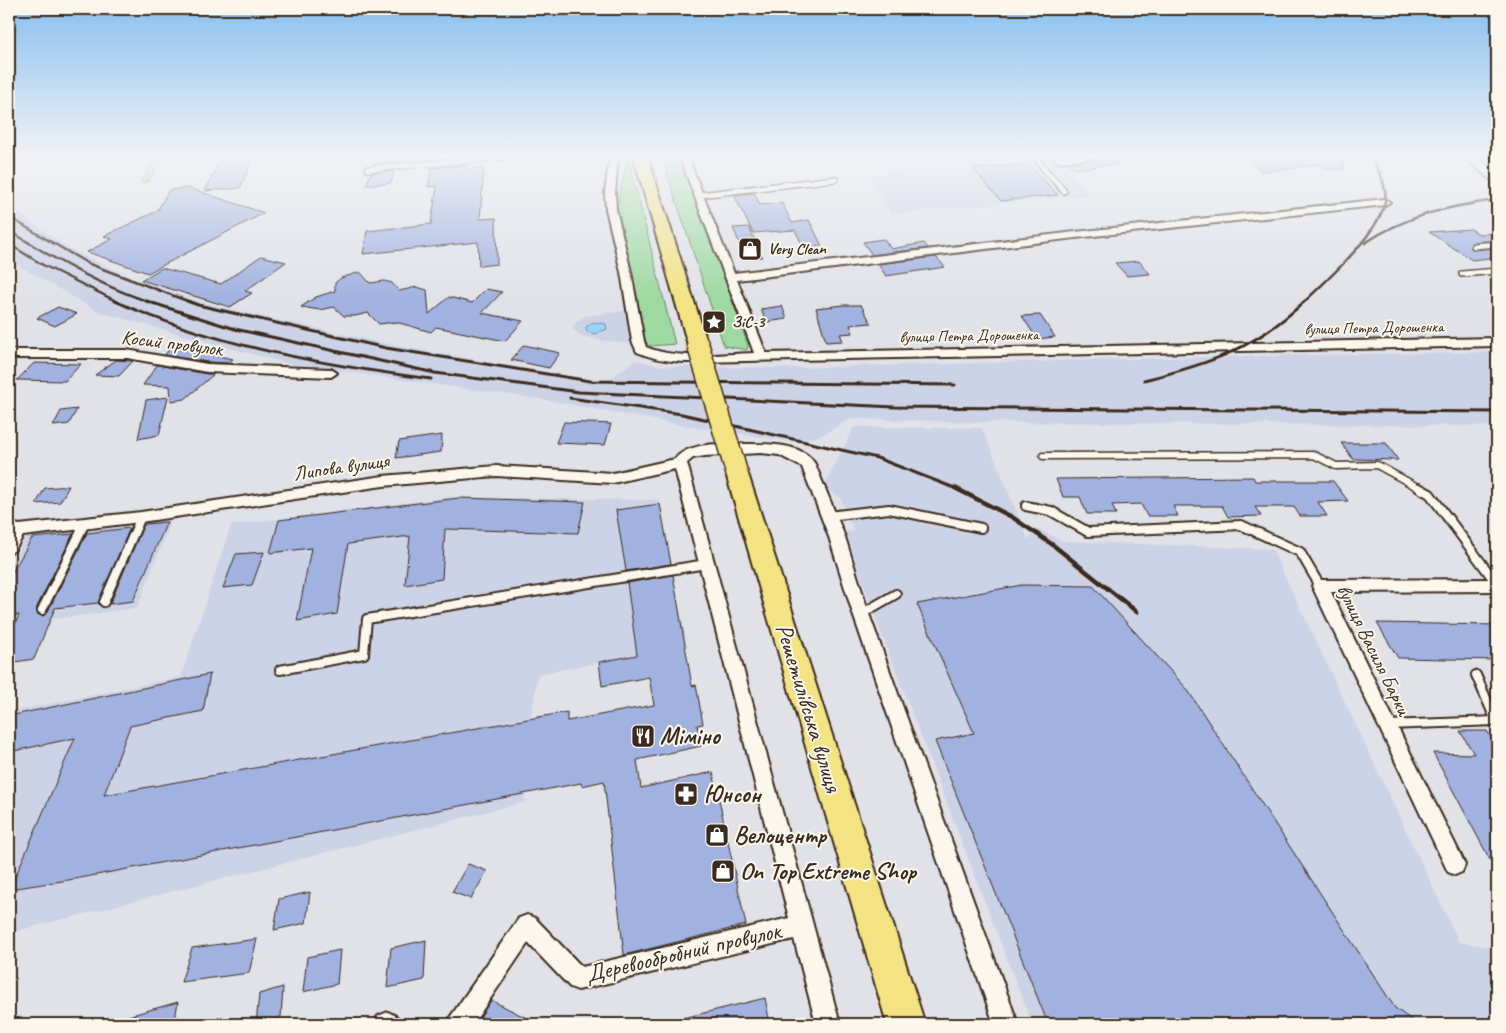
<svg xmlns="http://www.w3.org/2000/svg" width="1506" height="1033" viewBox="0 0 1506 1033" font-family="Caveat,sans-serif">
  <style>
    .built { fill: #cdd3e6 }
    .green { fill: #9dd9a0; stroke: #6c825f }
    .water { fill: #9ad3f9; stroke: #748fa1 }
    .building { fill: #a1b1e0; stroke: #3b2a1e }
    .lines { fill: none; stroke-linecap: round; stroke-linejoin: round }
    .service-far2-casing { stroke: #3b2a1e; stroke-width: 8 }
    .service-far1-casing { stroke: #3b2a1e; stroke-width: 9 }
    .service-casing { stroke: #3b2a1e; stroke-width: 12 }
    .minor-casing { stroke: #3b2a1e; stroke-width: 4 }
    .tertiary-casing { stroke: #3b2a1e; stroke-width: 3 }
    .primary-casing { stroke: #3b2a1e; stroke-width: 4 }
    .service-far2 { stroke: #fbf7ec; stroke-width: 5 }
    .service-far1 { stroke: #fbf7ec; stroke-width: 6 }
    .service { stroke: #fbf7ec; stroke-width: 8 }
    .minor { fill: #fbf7ec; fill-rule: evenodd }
    .tertiary { fill: #fbf7ec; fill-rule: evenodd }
    .primary { fill: #f4e382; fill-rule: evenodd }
    .rail-far2 { stroke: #3b2a1e; stroke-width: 2.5 }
    .rail-far1 { stroke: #3b2a1e; stroke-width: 3 }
    .rail { stroke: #3b2a1e; stroke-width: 4.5 }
    .primary-bridge-casing { stroke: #3b2a1e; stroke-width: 24; stroke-linecap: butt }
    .primary-bridge { stroke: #f4e382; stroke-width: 21 }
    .labels { text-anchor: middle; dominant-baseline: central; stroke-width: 4; stroke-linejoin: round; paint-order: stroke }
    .far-poi-label { font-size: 16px; font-weight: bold; fill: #3b2a1e; stroke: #fbf7ec; text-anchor: start }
    .far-street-label { font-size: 16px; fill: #3b2a1e; stroke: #fbf7ec }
    .street-label { font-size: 20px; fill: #3b2a1e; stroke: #fbf7ec }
    .near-street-label { font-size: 24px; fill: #3b2a1e; stroke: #fbf7ec }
    .near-poi-label { font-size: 24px; font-weight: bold; fill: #3b2a1e; stroke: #fbf7ec; text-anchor: start }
  </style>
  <rect width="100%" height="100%" fill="#e0e2e8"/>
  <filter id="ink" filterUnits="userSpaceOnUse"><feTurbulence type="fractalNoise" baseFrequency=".02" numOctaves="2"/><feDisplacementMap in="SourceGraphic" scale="10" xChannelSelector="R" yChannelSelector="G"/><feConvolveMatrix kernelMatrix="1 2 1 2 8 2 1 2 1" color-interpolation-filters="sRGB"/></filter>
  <g filter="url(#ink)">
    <path class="built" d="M949,155H1033L1037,159L1059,160L1090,195L891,214L867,174L945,167L951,158Z
      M9,203L27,219L70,249L139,281L195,300L232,310L397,346L589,380H609L635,360L663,366L791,368L1241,356L1497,352V426L978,422L860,419L848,420L822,435L795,442L681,425L546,400L285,363L99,312L9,260Z
      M624,311L632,344L605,341L582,336L572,329L575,323L585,316Z
      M854,427L982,428L1028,539L1039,530L1063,541L1272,549L1459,942L1497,948V1024H1032L871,607L845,532L854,531L840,497L822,489Z
      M450,497L659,500L687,646L538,674L531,716L525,802L9,933V712L181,677L231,525Z
      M173,517L137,608L9,625V568L27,535Z"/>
    <path class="green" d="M192,155H211L210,157L161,161L148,182L141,183L155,160Z
      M661,155H680L748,345L747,350L724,346Z
      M628,157L675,344L651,346L646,343L616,209Z"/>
    <path class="water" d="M593,322L606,324L607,329L595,334L587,332L586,327Z"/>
    <path class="building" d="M223,155H255L240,188L205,191Z
      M1100,155H1118L1119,164L1075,169L1068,163L1094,160Z
      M1245,155H1343L1344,169H1326L1319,164L1284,170L1261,171Z
      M380,157H387L397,159L396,162L374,164L376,159Z
      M1028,164L1058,195L1001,201L973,169Z
      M468,165L467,169L484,168L480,219L496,218L497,264L479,266L478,242L363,254L367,231L431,224L437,186L428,187L432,168Z
      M394,171L391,183L366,185L371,173Z
      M189,188L264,213L148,273L87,252L112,239L104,236L157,211L169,190Z
      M754,193L760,205L782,203L792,223L809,220L822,246L804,248L795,230L753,233L734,195Z
      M749,227L762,257L746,259L733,228Z
      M1471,229L1479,234L1497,233V240L1474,242L1470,246L1474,250L1497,248V257L1472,260L1429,232Z
      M884,239L891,249L924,243L928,248L872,255L863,242Z
      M261,256L286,262L245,291L252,293L230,307L141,280L162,268L221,284Z
      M936,257L945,267L886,276L878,264Z
      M1139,261L1150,274L1127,276L1115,263Z
      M360,272L370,283L384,281L392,283L399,291L417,287L427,290L429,314L449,297L472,303L486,289L502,292L482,313L523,321L505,341L436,327L431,332L396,322L379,324L368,313L355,316H344L334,307L320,310L301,307L316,297L335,291V283L341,278Z
      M844,305H861L871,323L850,325L853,333L840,334L843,341L826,342L816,308Z
      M782,306L787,319L766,322L761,309Z
      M58,307L77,314L55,326L37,318Z
      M1040,315L1055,337L1037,339L1022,316Z
      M524,345L560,353L549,368L511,360Z
      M171,346L233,359L228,363L207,362L165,355Z
      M116,360L133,361L119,376L95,375Z
      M34,363L81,364L65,381L17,380Z
      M157,365L207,374H214L185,399L171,401L170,386L143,385Z
      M168,397L159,435L138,439L146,400Z
      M77,409L69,424L53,426L61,411Z
      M564,422L611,424L605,445L556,443Z
      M442,435L441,452L396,458L399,441Z
      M1341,443H1386L1398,460L1353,459Z
      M1253,477L1255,481H1333L1348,501L1318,502L1327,516H1300L1294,507H1255L1261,516L1228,517L1222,506H1173L1178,516H1147L1141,504L1112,505L1116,514H1087L1080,497H1063L1056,479Z
      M69,486L60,502L36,504L45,488Z
      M459,498L585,502L578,533L445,529L442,579L405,585L410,536L348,544L337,614L297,621L311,548L270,553L279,520Z
      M660,504L671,564L626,571L616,510Z
      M167,522L133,601L110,604L143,526L146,524Z
      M130,528L98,603L55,608L34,659L9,663V637L19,615L9,616V578L32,538L73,534L37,607V614L43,616L47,613L87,533Z
      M264,552L252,585L223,588L236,554Z
      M673,575L692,686L696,685L703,724L697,725L701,746L637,760L641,788L713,772L746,925L624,955L604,781L582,786L581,783L75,879L10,889L75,738L9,752V716L210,674L203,711L130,726L104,795L567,712V721L654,705L649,677L602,686L599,662L637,655L627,583Z
      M1022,585L1093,586L1187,689L1395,1008L1417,1024H1048L935,741L974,733L917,604Z
      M1377,623L1497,625V660L1398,658Z
      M1460,731H1487L1497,747V873L1433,753L1474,754Z
      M468,864L487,871L471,899L452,892Z
      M310,892L306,923L274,930L279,899Z
      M257,939L249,973L181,982L192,948Z
      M426,940L424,980L387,988L391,948Z
      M340,950L337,984L303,992L307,957Z
      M283,987L281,1017L256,1024L259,994Z
      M765,998L770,1024H680L679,1019Z
      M491,1000L538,1024H476Z
      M178,1002L174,1024H115L114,1020Z"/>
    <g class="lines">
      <g class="service-far2-casing">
        <path id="service-far2" d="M1037,155L1040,164L1064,191
          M368,169L526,155
          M699,195L835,179
          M1474,246L1497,244
          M1462,274L1497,271"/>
      </g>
      <g class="service-far1-casing">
        <path id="service-far1" d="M1043,456L1314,455L1336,466L1377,465L1421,489"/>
      </g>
      <g class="service-casing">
        <path id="service" d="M1419,488L1430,494L1497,584
          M1026,506L1051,511L1088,532L1241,525L1300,552L1320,586
          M828,516L889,509L981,528
          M104,602L141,517
          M42,610L85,523
          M861,614L896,594
          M280,670L364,654L367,619L706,564
          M1387,725L1496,721L1476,675"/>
      </g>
      <g class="minor-casing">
        <path id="minor" d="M610,155H618L615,193L616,209L631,272L644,341L646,347C676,360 721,354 754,353L679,155H687L734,273L1075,232L1385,199L1390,202L1385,205L1075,238L737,280L766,353L1497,338V346L745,361C709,361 670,367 637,352L632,341L621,272L606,209L605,193Z
          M1070,155H1098L1094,158L1058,162L1054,159L1058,156Z
          M9,350H127L207,364L331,369L337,373L331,377L207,372L127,358H9Z
          M748,444C769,444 803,443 815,464L845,537L869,614L1018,1024H994L853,614L829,537L802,467L779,455L761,453L705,456L693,458L687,463L840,1024H816L794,939L578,990L570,987L528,943L473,1024H447L451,1016L519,918L527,915L535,918L582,967L789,918L675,469L613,483L496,476L383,486L141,522L23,536L14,551L9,553V521L19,525L141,512L383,476L496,466L613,473L675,459C689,441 727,444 748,444Z
          M1497,579V591L1331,592L1462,858L1465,865L1462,872L1455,875L1448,872L1312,586L1314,581L1320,580Z
          M388,1012L396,1016L400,1024H374L378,1016Z"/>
      </g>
      <g class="tertiary-casing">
        <path id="tertiary" d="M1462,155H1475L1497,174V183L1493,182Z"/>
      </g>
      <g class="primary-casing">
        <path id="primary" d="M633,155H647L708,345L705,349L698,351L691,349L688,345Z
          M738,469L746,471L749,477L925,1024H887L727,477L730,471Z"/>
      </g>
      <use href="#service-far2" class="service-far2"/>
      <use href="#service-far1" class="service-far1"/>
      <use href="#service" class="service"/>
      <use href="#minor" class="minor"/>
      <use href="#tertiary" class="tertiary"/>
      <use href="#primary" class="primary"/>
      <path class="rail-far2" d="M9,217L87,263L190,302
        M9,230C53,259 100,286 150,302
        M1365,243C1405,216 1449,206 1497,200
        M9,244L43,265L118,302
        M1304,302C1327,280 1379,233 1385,202C1388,186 1378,168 1370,155"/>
      <path class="rail-far1" d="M115,301C215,346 324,365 431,379
        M146,301L235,329L435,373L579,392L895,407L1497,412
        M187,301L198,305L386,348L590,381L955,385
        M1144,380C1210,364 1254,349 1305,301
        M570,398L682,414L877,458L957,489"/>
      <path class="rail" d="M955,488L1012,517L1053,545L1137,612"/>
      <g class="primary-bridge-casing">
        <path id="primary-bridge" d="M698,345L738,477"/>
      </g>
      <use href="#primary-bridge" class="primary-bridge"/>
    </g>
  </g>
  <linearGradient id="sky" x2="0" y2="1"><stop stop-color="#89c0ef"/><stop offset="0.52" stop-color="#f1f2f5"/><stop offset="1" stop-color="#f1f2f5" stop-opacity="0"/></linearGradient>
  <rect width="1506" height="300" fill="url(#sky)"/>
  <defs>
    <g id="shop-square" transform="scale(1.25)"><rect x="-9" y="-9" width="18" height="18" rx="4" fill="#3b2a1e" stroke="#fbf7ec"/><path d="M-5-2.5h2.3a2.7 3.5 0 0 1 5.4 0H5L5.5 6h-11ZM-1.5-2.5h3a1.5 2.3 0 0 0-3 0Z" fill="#fff"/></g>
    <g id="sight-square" transform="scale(1.25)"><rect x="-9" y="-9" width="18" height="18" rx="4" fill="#3b2a1e" stroke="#fbf7ec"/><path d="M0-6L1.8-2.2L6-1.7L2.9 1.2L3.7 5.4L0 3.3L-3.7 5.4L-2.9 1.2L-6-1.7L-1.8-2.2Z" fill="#fff"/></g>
    <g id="restaurant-square" transform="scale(1.25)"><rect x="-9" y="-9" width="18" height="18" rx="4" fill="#3b2a1e" stroke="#fbf7ec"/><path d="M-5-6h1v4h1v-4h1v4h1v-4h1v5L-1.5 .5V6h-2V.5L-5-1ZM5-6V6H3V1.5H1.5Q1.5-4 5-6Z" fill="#fff"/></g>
    <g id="pharmacy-square" transform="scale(1.25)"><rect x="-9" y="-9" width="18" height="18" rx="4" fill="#3b2a1e" stroke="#fbf7ec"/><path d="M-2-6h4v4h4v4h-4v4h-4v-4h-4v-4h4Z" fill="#fff"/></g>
  </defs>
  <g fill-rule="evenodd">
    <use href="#shop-square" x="750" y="249"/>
    <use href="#sight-square" x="714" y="322"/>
    <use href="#restaurant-square" x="643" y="736"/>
    <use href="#pharmacy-square" x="686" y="794"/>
    <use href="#shop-square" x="717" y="835"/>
    <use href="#shop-square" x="723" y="871"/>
  </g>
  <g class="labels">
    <g class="far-poi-label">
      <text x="768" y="249">Very Clean</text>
      <text x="732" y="322">ЗіС-3</text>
    </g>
    <g class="far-street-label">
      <text transform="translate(1374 328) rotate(-1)">вулиця Петра Дорошенка</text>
      <text transform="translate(969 336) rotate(-1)">вулиця Петра Дорошенка</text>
    </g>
    <g class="street-label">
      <text transform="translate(172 343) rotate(7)">Косий провулок</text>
      <text transform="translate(341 467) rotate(-8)">Липова вулиця</text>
      <text transform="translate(1374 650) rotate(64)">вулиця Василя Барки</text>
    </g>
    <g class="near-street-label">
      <text transform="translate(809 708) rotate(73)">Решетилівська вулиця</text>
      <text transform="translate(683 952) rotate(-13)">Деревообробний провулок</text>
    </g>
    <g class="near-poi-label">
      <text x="660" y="736">Міміно</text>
      <text x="704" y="794">Юнсон</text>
      <text x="734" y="835">Велоцентр</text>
      <text x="740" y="871">On Top Extreme Shop</text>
    </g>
  </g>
  <rect width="1506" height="1033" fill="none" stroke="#fbf7ec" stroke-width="30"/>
  <rect x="15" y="15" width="1476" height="1003" fill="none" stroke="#3b2a1e" stroke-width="2" filter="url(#ink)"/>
</svg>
